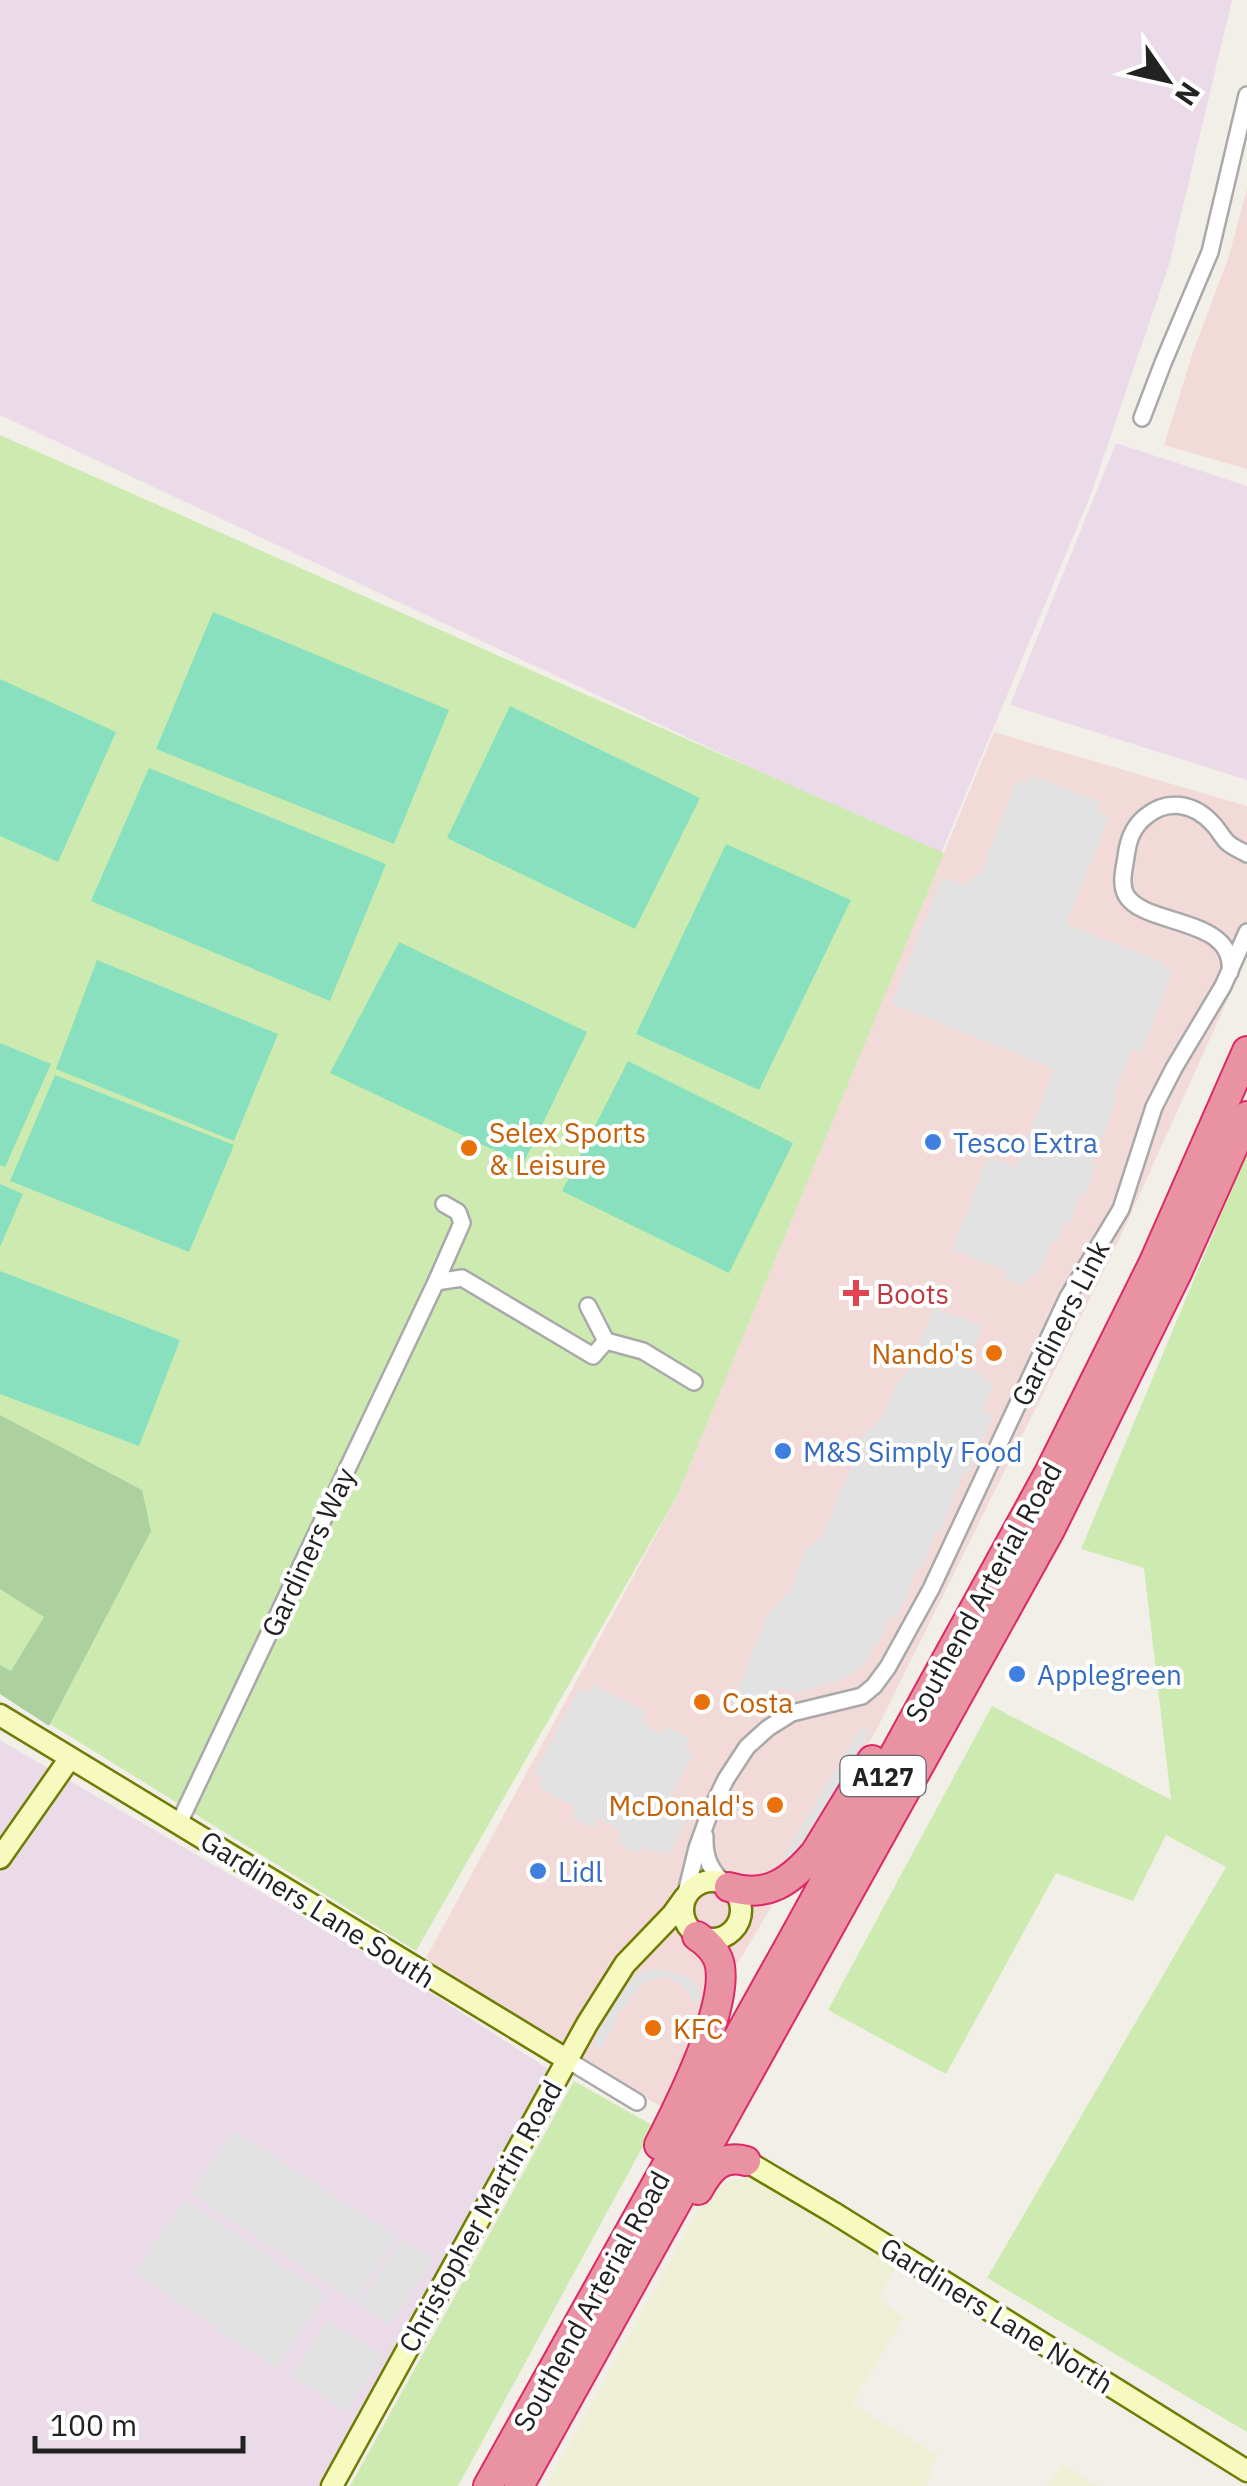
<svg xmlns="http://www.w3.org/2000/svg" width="1247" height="2486" viewBox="0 0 1247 2486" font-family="'IBM Plex Sans',sans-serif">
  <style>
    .commercial { fill: #f2dad9 }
    .industrial { fill: #ebdbe8 }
    .farmland { fill: #eef0d5 }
    .grass { fill: #cdebb0 }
    .forest { fill: #add19e }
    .pitch { fill: #88e0be }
    .parking { fill: #e2e2e2 }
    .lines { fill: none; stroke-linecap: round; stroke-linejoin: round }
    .street-casing { stroke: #a9a9a9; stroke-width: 20 }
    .secondary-casing { stroke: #707d05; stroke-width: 25 }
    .highway-casing { stroke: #dc2a67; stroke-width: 32 }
    .street { stroke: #fff; stroke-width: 15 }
    .secondary { stroke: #f7fabf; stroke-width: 20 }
    .highway { stroke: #e892a2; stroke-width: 28 }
    .shop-dot { fill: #3f7fe0; stroke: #fff; stroke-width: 4 }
    .food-dot { fill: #e8710a; stroke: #fff; stroke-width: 4 }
    .health-dot { fill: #e0444e; stroke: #fff; stroke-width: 4 }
    .labels { text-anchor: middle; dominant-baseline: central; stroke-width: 8; stroke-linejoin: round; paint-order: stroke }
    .shield { fill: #fff; stroke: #646464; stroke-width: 2.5 }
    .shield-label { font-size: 25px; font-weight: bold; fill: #222 }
    .food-label { font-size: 28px; fill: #c56008; stroke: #fff; text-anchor: start }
    .shop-label { font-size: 28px; fill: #366cbe; stroke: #fff; text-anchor: start }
    .health-label { font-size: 28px; fill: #be3a42; stroke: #fff; text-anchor: start }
    .street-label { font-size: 28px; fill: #222; stroke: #fff }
  </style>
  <rect width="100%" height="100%" fill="#f2efe9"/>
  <path class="commercial" d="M1247,189V469L1164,445L1194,349L1228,259Z
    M994,732L1247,806V957L1119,1240L877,1729L717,1998L663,2108L426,1958L677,1496Z"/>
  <path class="industrial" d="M0,0H1232L1169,265L1091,494L940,856L0,415Z
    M1116,443L1247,486V780L1010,705Z
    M0,1740L411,1980L550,2070L319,2486H0Z"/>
  <path class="farmland" d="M750,2176L899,2262L878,2298L904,2318L851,2404L937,2454L926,2486H546L711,2187Z
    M1062,2464L1097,2486H1047Z"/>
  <path class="grass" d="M0,435L944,853L677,1496L416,1951L0,1693Z
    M1247,1153V2432L987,2278L1226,1867L1166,1835L1133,1901L1056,1873L946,2074L828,2010L992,1706L1171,1800L1144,1568L1081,1549Z
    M574,2081L654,2126L458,2486H350Z"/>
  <path class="forest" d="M0,1415L142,1490L151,1531L49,1726L0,1694V1665L11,1671L44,1617L0,1589Z"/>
  <path class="pitch" d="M213,612L449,710L394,844L156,749Z
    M0,679L116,732L58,862L0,836Z
    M510,706L700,798L635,929L447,838Z
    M149,768L386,864L330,1001L91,901Z
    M726,844L851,900L759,1090L636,1034Z
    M399,942L587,1032L523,1164L330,1073Z
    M97,960L278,1034L234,1141L56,1069Z
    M0,1043L51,1064L5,1167L0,1165Z
    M628,1061L793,1143L729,1273L562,1191Z
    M55,1075L234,1145L189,1252L10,1181Z
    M0,1184L23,1194L0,1247Z
    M0,1271L180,1340L139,1446L0,1394Z"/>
  <path class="parking" d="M1029,774L1100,802L1097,811L1109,816L1066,924L1165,963L1164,968L1173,971L1142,1052L1132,1049L1112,1100L1116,1102L1092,1162L1097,1165L1085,1195L1081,1194L1069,1223L1064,1222L1057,1243L1052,1242L1040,1271L1036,1270L1033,1278L1028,1277L1025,1286L1004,1278L1006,1271L952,1250L988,1157L1016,1167L1055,1069L892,1004L942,877L964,885L981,872L1017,780L1026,784Z
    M934,1308L982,1325L966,1368L984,1375L983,1379L994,1384L982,1411L993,1415L969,1473L964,1472L940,1532H936L922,1569L917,1568L897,1618L890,1616L878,1645L874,1644L866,1663L842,1680L794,1693L776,1687L764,1716L731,1704L768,1614L791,1589L806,1550L823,1534L865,1433L883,1417L896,1384L908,1370Z
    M593,1684L646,1712L641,1722L662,1735L667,1727L689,1738L685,1747L694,1753L671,1795L692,1810L669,1854L660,1850L657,1854L643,1846L638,1854L617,1842L621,1831L599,1819L593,1829L572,1817L576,1808L539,1787L543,1778L534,1773L579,1688L589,1692Z
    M861,1727L870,1732L795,1857L786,1859L783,1857Z
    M663,1969L689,1978L697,1988L702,2000L693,2003L689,1993L679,1983L669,1978L659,1977L643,1984L619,2013L601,2049L593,2044L611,2008L633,1978L646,1970Z
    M234,2130L397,2237L354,2302L191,2194Z
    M185,2199L326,2295L276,2368L135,2273Z
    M401,2239L434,2260L389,2325L358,2304Z
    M328,2320L383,2356L346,2412L291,2376Z"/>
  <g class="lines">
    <g class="street-casing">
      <path id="street" d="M1142,418L1163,363L1210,252L1247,95
        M1230,972C1236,916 1144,927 1126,895C1120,884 1124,870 1126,857C1128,841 1132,828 1145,817C1167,798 1194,803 1213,824C1218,829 1222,837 1227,842C1232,847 1240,850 1247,854
        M436,1282L462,1223L458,1212L444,1204
        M606,1341L643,1351L694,1382
        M179,1823L436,1282L462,1278L593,1356L606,1341L588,1306
        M705,1836C704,1858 711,1873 729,1887
        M685,1897L697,1848L710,1812L726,1779L747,1747L768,1728L792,1713L862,1696L874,1686L888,1667L931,1589L1068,1297L1121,1209L1154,1107L1174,1068L1223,986L1247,932
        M566,2059L637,2102"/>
    </g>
    <g class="secondary-casing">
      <path id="secondary" d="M0,1715L566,2059
        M0,1858L70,1758
        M683 1910a29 29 0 1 1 58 0a29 29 0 1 1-58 0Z
        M746,2161L834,2213L1247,2471
        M332,2486L587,2024L625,1964L672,1915L685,1897"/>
    </g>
    <g class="highway-casing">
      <path id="highway" d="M729,1887C767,1899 791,1881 815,1853L872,1760
        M659,2145C678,2108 734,1998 718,1959C714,1949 706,1942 697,1936
        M698,2190C709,2170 721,2154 746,2161
        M488,2486L797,1932L1049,1473L1154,1262L1247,1051
        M519,2486L1050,1530L1177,1273L1247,1116"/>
    </g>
    <use href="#street" class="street"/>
    <use href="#secondary" class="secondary"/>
    <use href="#highway" class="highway"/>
  </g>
  <g class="shop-dot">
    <circle cx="933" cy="1142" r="10"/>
    <circle cx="783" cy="1451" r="10"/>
    <circle cx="1017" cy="1674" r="10"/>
    <circle cx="538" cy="1871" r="10"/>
  </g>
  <g class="food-dot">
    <circle cx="469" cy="1148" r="10"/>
    <circle cx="994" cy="1353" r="10"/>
    <circle cx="702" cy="1702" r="10"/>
    <circle cx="775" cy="1805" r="10"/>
    <circle cx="653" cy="2028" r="10"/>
  </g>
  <path class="health-dot" d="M851 1278h10v10h10v10h-10v10h-10v-10h-10v-10h10z"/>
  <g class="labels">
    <rect class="shield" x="840.5" y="1756" width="85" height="40" rx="8"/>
    <g class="shield-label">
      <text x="883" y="1776">A127</text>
    </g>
    <g class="food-label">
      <text x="489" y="1132">Selex Sports<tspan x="489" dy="32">&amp; Leisure</tspan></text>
      <text x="974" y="1353" text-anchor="end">Nando's</text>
      <text x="722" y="1702">Costa</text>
      <text x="755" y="1805" text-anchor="end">McDonald's</text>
      <text x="673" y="2028">KFC</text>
    </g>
    <g class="shop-label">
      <text x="953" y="1142">Tesco Extra</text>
      <text x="803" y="1451">M&amp;S Simply Food</text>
      <text x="1037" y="1674">Applegreen</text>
      <text x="558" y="1871">Lidl</text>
    </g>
    <g class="health-label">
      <text x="876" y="1293">Boots</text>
    </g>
    <g class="street-label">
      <text transform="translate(1060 1323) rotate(-63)">Gardiners Link</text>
      <text transform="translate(308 1552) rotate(-65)">Gardiners Way</text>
      <text transform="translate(983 1592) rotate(-61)">Southend Arterial Road</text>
      <text transform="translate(318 1909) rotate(32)">Gardiners Lane South</text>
      <text transform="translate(480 2216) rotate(-61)">Christopher Martin Road</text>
      <text transform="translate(591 2301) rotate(-61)">Southend Arterial Road</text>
      <text transform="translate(997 2315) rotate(32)">Gardiners Lane North</text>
    </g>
  </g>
  <g transform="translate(1167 80) rotate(124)" stroke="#ffffff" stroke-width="8" paint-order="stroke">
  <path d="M0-8L18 38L0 25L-18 38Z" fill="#222222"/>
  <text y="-15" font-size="28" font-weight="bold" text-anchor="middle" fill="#222222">N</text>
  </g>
  <path d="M35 2436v15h208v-15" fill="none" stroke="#222222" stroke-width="5"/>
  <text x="50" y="2436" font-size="30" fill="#222222" stroke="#ffffff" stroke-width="8" paint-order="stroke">100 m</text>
</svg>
